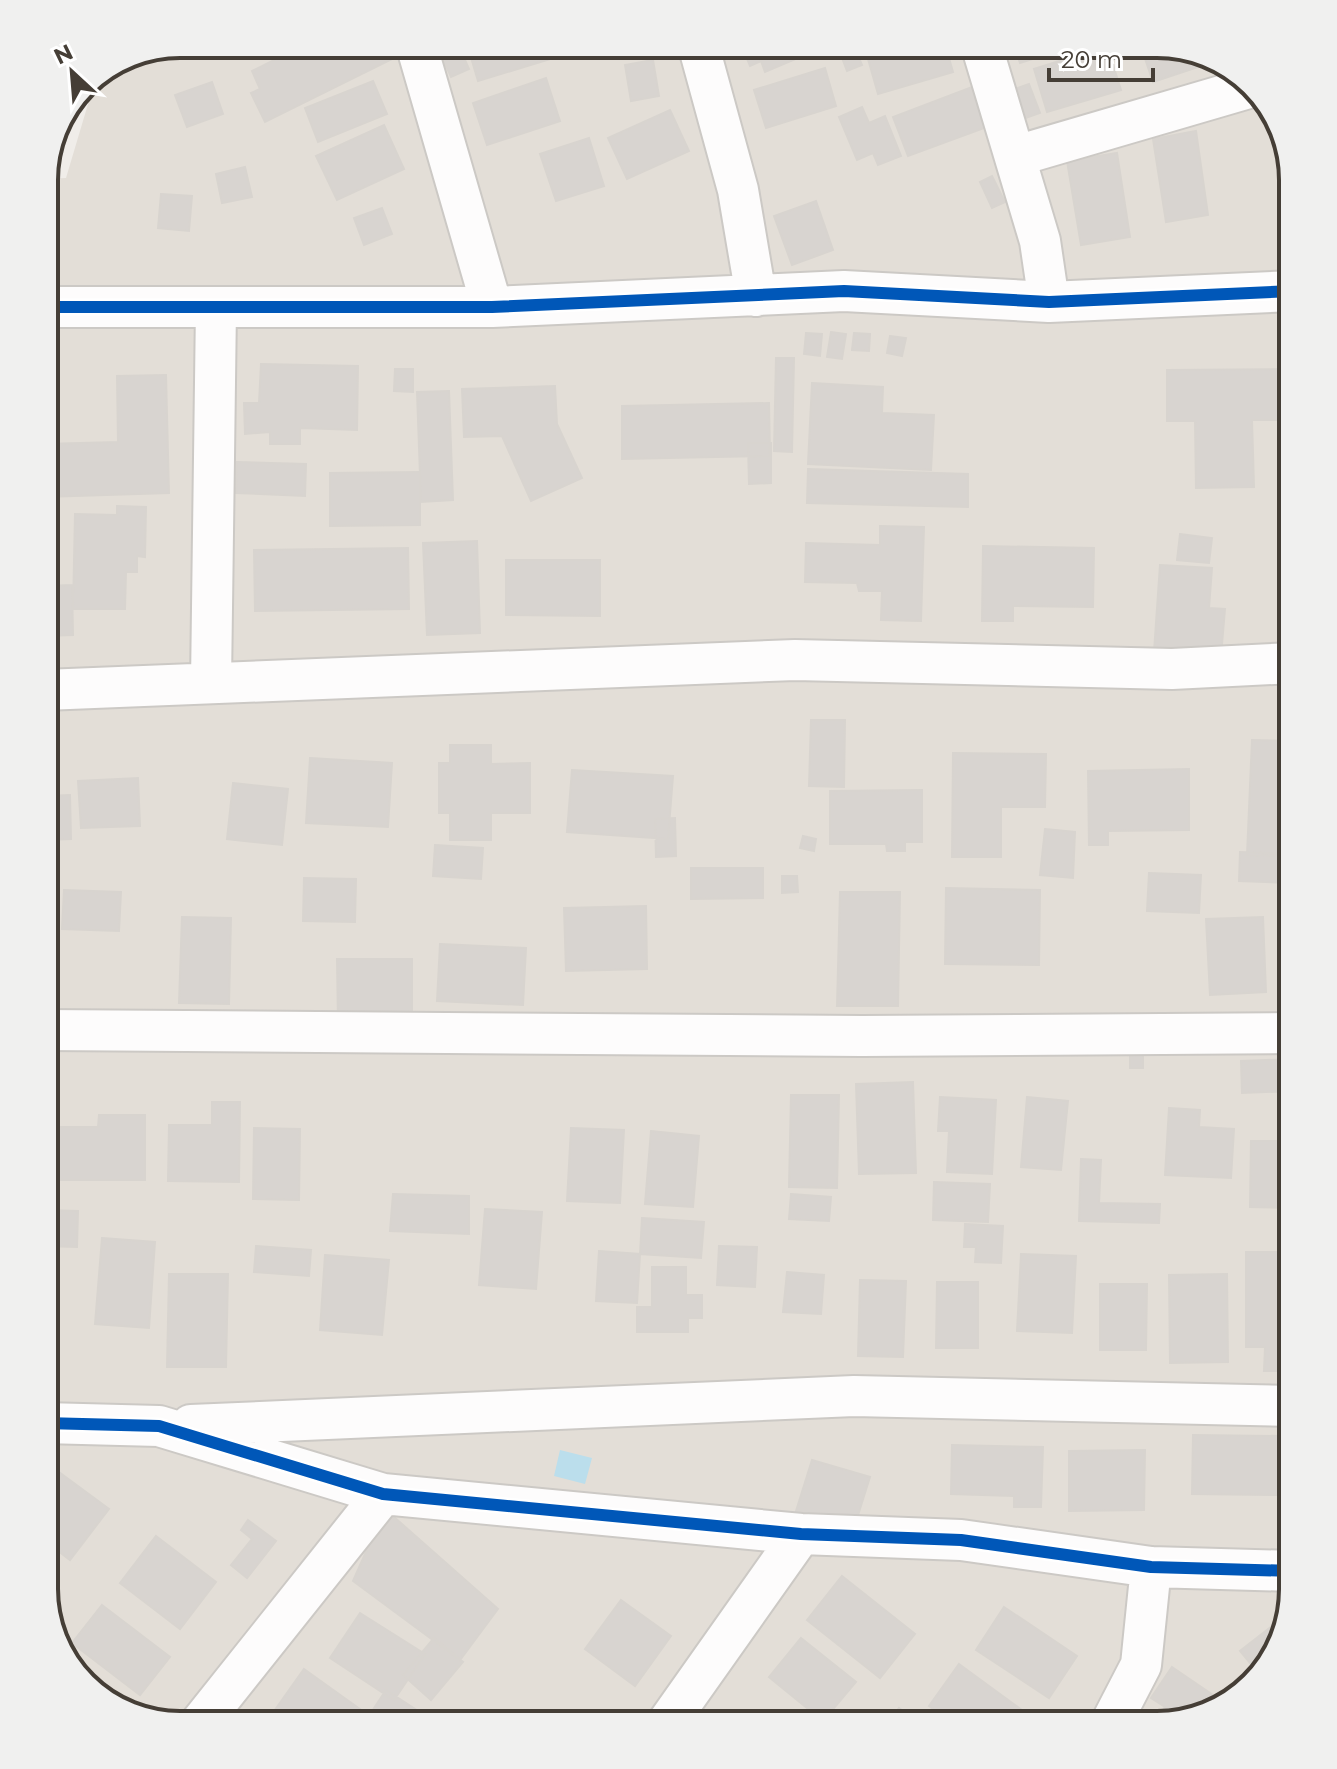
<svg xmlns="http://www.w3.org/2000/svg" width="1337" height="1769" viewBox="0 0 1337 1769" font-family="Montserrat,sans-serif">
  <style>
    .residential { fill: #e3ded7 }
    .water { fill: #bbdeec }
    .building { fill: #d8d4d0; stroke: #d8d4cf; stroke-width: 2 }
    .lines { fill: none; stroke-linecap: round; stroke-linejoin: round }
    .minor-casing { stroke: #ccc9c5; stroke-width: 44 }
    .minor { stroke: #fdfcfc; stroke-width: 40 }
    .cycleway-casing { stroke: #fff; stroke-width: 17 }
    .cycleway { stroke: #0057b8; stroke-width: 12 }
    .rim { fill: none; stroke: #453e36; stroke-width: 4 }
  </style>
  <rect width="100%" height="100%" fill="#f0ede9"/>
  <path class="residential" d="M180,44H1165L1225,62L1270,105L1293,180V1589L1275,1657L1232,1702L1157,1725H172L112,1707L67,1664L44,1589V179L66,178L91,94L103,73Z"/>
  <path class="water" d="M560,1450L592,1458L585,1484L554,1476Z"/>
  <path class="building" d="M306,44H392L398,56L265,122L251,93L260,89L252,71Z
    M443,44H458L469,69L451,77L437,46Z
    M467,44H545L550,59L478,81Z
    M574,44H613L578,56Z
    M741,44H805L794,48L798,58L765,72L761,61L750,66Z
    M816,44H845L821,55Z
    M892,44H945L953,72L878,94L866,52Z
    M1014,44H1079L1020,63Z
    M1140,44H1165L1219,60L1153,82Z
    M1107,46L1121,90L1047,112L1034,69Z
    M855,49L862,65L847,71L841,55Z
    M653,60L659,96L631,101L625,65Z
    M825,68L836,106L766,128L754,90Z
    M546,78L560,121L487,145L473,103Z
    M373,81L387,114L318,142L305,108Z
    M212,82L223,114L187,127L175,95Z
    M1029,84L1040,113L1017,121L1006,92Z
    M972,87L987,127L908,156L893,117Z
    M862,107L869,123L885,116L901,156L878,165L873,153L857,160L839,117Z
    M670,110L689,151L627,179L608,138Z
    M384,125L404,169L337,200L316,156Z
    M1196,131L1208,215L1166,222L1153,139Z
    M589,138L604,186L556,201L540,154Z
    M1117,153L1130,237L1081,245L1067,161Z
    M245,167L252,197L222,203L216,174Z
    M992,176L1005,202L992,208L980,182Z
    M161,194L192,196L189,231L158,228Z
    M816,201L833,250L792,265L774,216Z
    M382,208L392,234L364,245L354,218Z
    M831,332L846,334L842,359L827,357Z
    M806,333L822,334L820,356L804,354Z
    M854,333L870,334L869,351L852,350Z
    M890,336L906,338L902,356L887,353Z
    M776,358H794L792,452L774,451Z
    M261,364L358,366L357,430L300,428V444H270V432L245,434L244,403H259Z
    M395,369H413V392L394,391Z
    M1293,369V420H1252L1254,487L1196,488L1195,421H1167V370Z
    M166,375L169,493L44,497V444L118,442L117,376Z
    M812,383L883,387L882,413L934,415L931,470L808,464Z
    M555,386L557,424L582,478L531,501L502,436L464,437L462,389Z
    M449,391L453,500L421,502L417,392Z
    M769,403L770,456L622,459V406Z
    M748,443H771V483L749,484Z
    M237,462L306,464L305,496L236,493Z
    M808,469L968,474V507L807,503Z
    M420,472V525L330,526V473Z
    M117,506L146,507L145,557L137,556V572H126L125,609H73L75,514L117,515Z
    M880,526L924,527L921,621L881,620L882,591H859L857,583L805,582L806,543L880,545Z
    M1180,534L1212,538L1209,563L1177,560Z
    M477,541L480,633L427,635L423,543Z
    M983,546L1094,548L1093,607L1013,606V621H982Z
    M408,548L409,609L255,611L254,550Z
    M506,560H600V616L506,615Z
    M1160,565L1212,568L1209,608L1225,609L1221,656L1154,652Z
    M72,585L73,635L44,636V586Z
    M811,720H845L844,787L809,786Z
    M1252,740L1293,741V856L1247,855Z
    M450,745H491V764L530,763V813H491V840H450V813H439V763H450Z
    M953,753L1046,754L1045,807H1001V857H952Z
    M310,758L392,763L388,827L306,823Z
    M1189,769V830L1108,831V845H1089L1088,771Z
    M572,770L673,776L668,839L567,832Z
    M138,778L140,826L81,828L78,781Z
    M233,783L288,789L282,845L227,839Z
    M922,790V842H905V851H887L886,844H830V791Z
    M70,795L71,839L44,840V796Z
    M675,818L676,856L656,857L655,819Z
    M1045,829L1075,832L1073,878L1040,875Z
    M803,836L816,839L814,851L800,848Z
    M435,845L483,848L481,879L433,876Z
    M1240,852L1293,854V883L1239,881Z
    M691,868H763V898L691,899Z
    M1149,873L1201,875L1199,913L1147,911Z
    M782,876H797L798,892L782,893Z
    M304,878L356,879L355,922L303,921Z
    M946,888L1040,890L1039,965L945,964Z
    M64,890L121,892L119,931L62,929Z
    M840,892H900L898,1006H837Z
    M646,906L647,969L566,971L564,908Z
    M182,917L231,918L229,1004L179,1003Z
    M1263,917L1266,992L1210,995L1206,919Z
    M440,944L526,948L523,1005L437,1001Z
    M337,959H412V1023H338Z
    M1143,1054V1068H1130V1055Z
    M1293,1059V1091L1242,1093L1241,1061Z
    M913,1082L916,1173L859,1174L856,1084Z
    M791,1095H839L837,1188L789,1187Z
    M940,1097L996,1100L992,1174L947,1172L949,1131H938Z
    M1027,1097L1068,1101L1061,1170L1021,1167Z
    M212,1102H240L239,1182L168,1181L169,1125H212Z
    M1169,1108L1200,1110L1199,1127L1234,1129L1231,1178L1165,1175Z
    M99,1115H145V1180H44V1127H98Z
    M254,1128L300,1129L299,1200L253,1199Z
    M571,1128L624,1130L620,1203L567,1201Z
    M651,1131L699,1136L693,1207L645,1204Z
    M1251,1141H1293V1208L1250,1207Z
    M1081,1159L1101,1160L1099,1203L1160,1204L1159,1223L1079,1221Z
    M934,1182L990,1184L988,1222L933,1220Z
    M393,1194L469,1196V1234L390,1231Z
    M791,1194L831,1197L829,1221L789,1219Z
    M485,1209L542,1212L536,1289L479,1285Z
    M44,1210L78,1211L77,1247L44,1246Z
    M642,1218L704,1222L701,1258L640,1254Z
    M965,1224L1003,1226L1001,1263L975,1262L976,1247H964Z
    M102,1238L155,1242L149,1328L95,1324Z
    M256,1246L311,1250L309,1276L254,1272Z
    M719,1246L757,1247L755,1287L717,1285Z
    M599,1251L640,1254L637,1303L596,1301Z
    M1246,1252H1293V1371H1264L1265,1347H1246Z
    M1021,1254L1076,1256L1072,1333L1017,1331Z
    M325,1255L389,1260L382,1335L320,1330Z
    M652,1267H686V1295H702V1318H688V1332H637V1307H652Z
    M787,1272L824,1275L821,1314L783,1312Z
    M169,1274H228L226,1367H167Z
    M1227,1274L1228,1362L1170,1363L1169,1275Z
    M860,1280L906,1281L903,1357L858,1356Z
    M937,1282H978V1348H936Z
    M1100,1284H1147L1146,1350H1100Z
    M1193,1435L1282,1436L1281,1495L1192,1494Z
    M952,1445L1043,1447L1041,1507H1014V1496L951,1494Z
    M1145,1450L1144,1510L1069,1511V1451Z
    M812,1460L870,1477L854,1528L796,1511Z
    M44,1461L109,1509L70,1560L44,1540Z
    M385,1509L498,1609L460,1660L353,1581Z
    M248,1520L276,1541L247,1578L231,1565L252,1539L241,1530Z
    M156,1536L216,1582L180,1629L120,1583Z
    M842,1576L915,1634L880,1678L807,1620Z
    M621,1600L671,1636L635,1686L585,1649Z
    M102,1605L170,1657L140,1695L72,1643Z
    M1004,1607L1077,1656L1049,1698L976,1650Z
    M360,1613L425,1654L394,1700L330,1658Z
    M1277,1622L1283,1628L1275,1657L1259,1674L1240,1651Z
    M434,1638L463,1662L431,1700L403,1675Z
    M801,1638L856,1682L823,1721L769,1677Z
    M959,1664L1026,1713L1018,1725H955L929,1706Z
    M1172,1667L1226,1704L1153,1725L1165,1707L1151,1698Z
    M304,1669L378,1722L376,1725H286L272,1714Z
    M386,1690L432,1720L428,1725H363Z
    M899,1708L922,1725H886Z
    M506,1712L524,1725H496Z"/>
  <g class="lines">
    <g class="minor-casing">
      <path id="minor" d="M416,44L492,307
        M698,44L738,190L756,296
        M981,44L1040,241L1049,302
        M1016,156L1252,87
        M44,307H492L844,291L1049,302L1293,291
        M211,683L216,307
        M44,690L795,660L1172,669L1293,663
        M44,1030L862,1036L1293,1033
        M44,1423L159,1426L383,1494L801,1534L961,1540L1151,1567L1293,1571
        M191,1425L854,1396L1293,1406
        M199,1725L383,1494
        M666,1725L801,1534
        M1110,1725L1141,1665L1151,1567"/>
    </g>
    <use href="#minor" class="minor"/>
    <g class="cycleway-casing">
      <path id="cycleway" d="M44,307H492L844,291L1049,302L1293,291
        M44,1423L159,1426L383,1494L801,1534L961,1540L1151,1567L1293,1571"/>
    </g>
    <use href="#cycleway" class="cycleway"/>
  </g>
  <path d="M0 0H1337V1769H0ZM180 58H1157A122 122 0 0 1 1279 180V1589A122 122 0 0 1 1157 1711H180A122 122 0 0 1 58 1589V180A122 122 0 0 1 180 58Z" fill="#f0f0ef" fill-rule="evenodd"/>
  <path class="rim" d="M180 58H1157A122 122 0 0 1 1279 180V1589A122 122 0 0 1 1157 1711H180A122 122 0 0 1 58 1589V180A122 122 0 0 1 180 58Z"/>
  <g transform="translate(72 72) rotate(334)" stroke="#ffffff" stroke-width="6" paint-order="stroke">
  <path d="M0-6L14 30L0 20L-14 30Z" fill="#453e36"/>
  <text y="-12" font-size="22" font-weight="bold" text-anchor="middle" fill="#453e36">N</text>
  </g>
  <path d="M1049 68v12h104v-12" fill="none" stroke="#453e36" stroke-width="4"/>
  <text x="1061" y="68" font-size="24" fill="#453e36" stroke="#ffffff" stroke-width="6" paint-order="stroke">20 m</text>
</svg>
